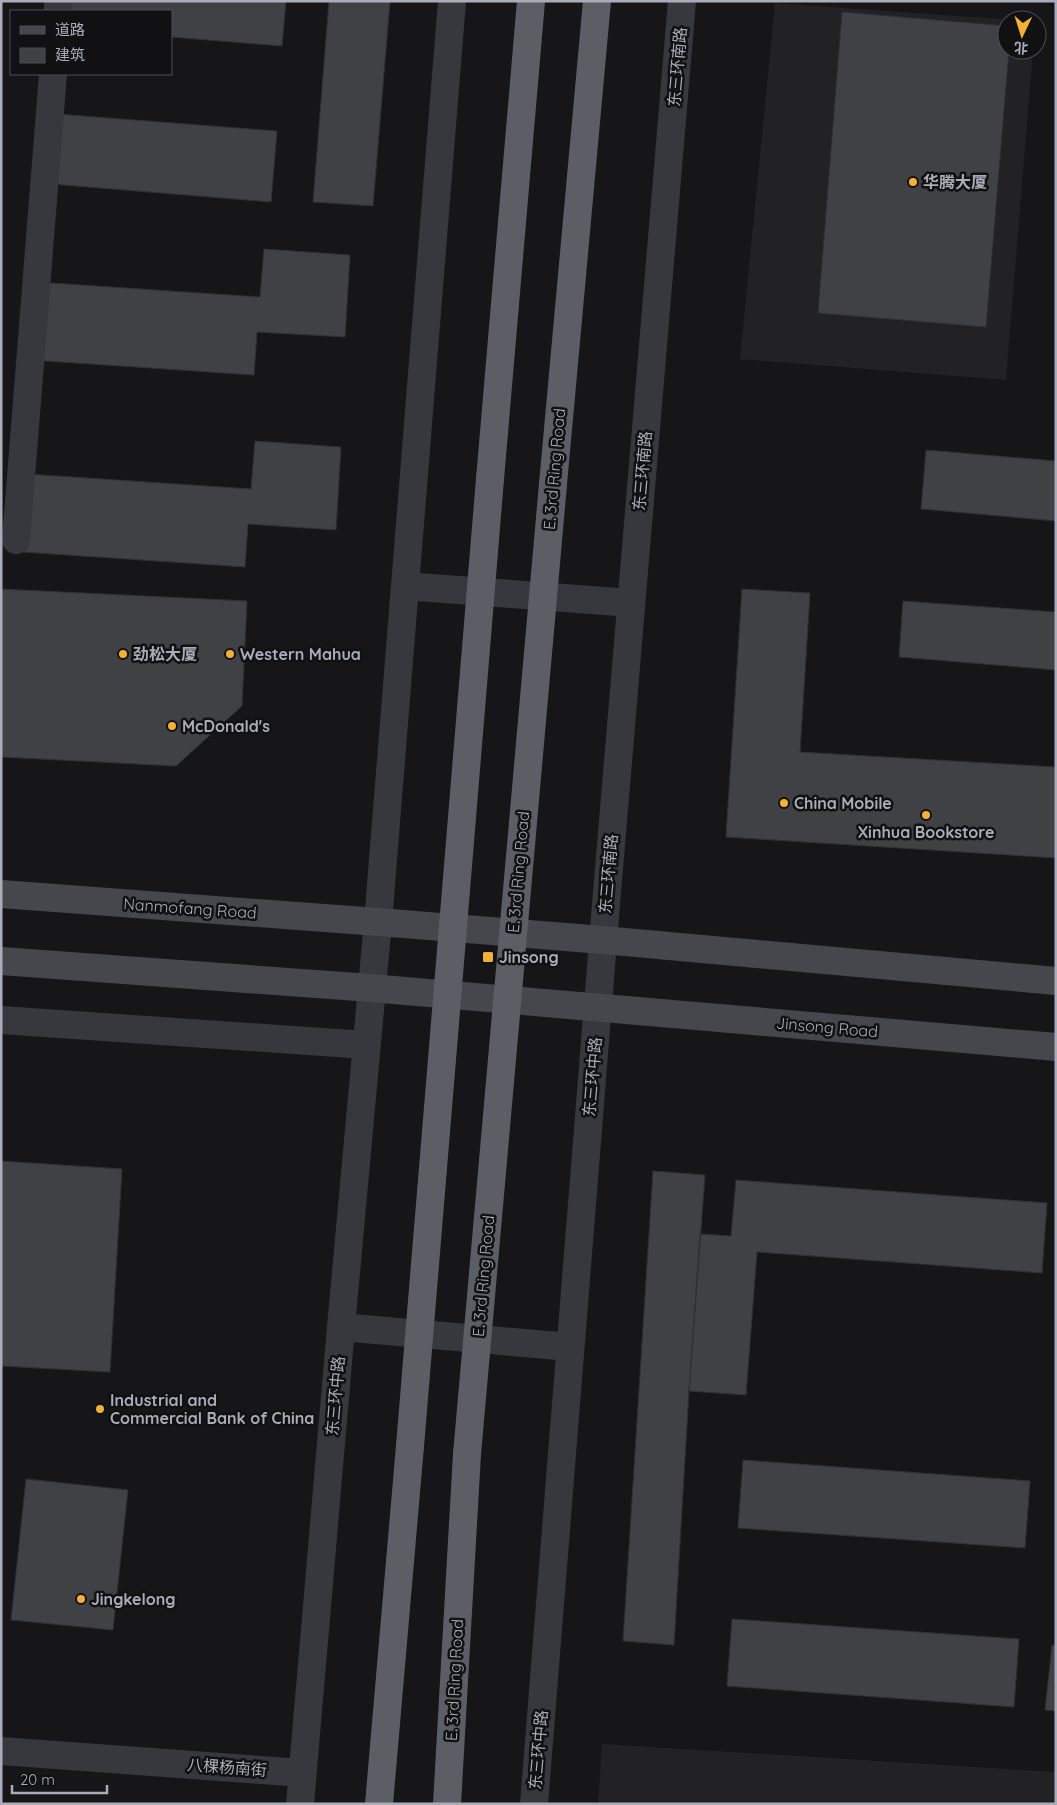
<svg xmlns="http://www.w3.org/2000/svg" width="1057" height="1805" viewBox="0 0 1057 1805" font-family="Quicksand,'Noto Sans SC',sans-serif">
  <style>
    .built { fill: #222225 }
    .building { fill: #404145; stroke: #303034 }
    .lines { fill: none; stroke-linecap: round; stroke-linejoin: round }
    .minor { stroke: #37383d; stroke-width: 28 }
    .tertiary { stroke: #37383d; stroke-width: 28 }
    .secondary { stroke: #45474d; stroke-width: 28 }
    .trunk { stroke: #5b5e65; stroke-width: 28 }
    .trunk-bridge { stroke: #5b5e65; stroke-width: 28 }
    .poi-dot { fill: #f2b134; stroke: #111113; stroke-width: 2 }
    .labels { text-anchor: middle; dominant-baseline: central; stroke-width: 5; stroke-linejoin: round; paint-order: stroke }
    .street-label { font-size: 16px; fill: #a8adb8; stroke: #111113 }
    .poi-label { font-size: 16px; font-weight: bold; fill: #a8adb8; stroke: #111113; text-anchor: start }
  </style>
  <rect width="100%" height="100%" fill="#161618"/>
  <path class="built" d="M775,3L1014,20H1007V50H1033L1006,380L740,359Z
    M602,1744L1056,1772V1804H598Z"/>
  <path class="building" d="M64,1H286L282,46L171,37V11H64Z
    M329,1H390L373,206L313,202Z
    M842,12L1007,26V50H1009L986,327L818,313Z
    M57,114L277,131L271,202L51,184Z
    M264,249L350,255L345,337L257,332L254,375L32,360L37,282L260,297Z
    M255,441L341,447L336,530L248,524L245,567L23,552L28,474L251,489Z
    M926,450L1056,461V521L921,509Z
    M1,589L247,601L242,706L176,766L1,757Z
    M742,589L810,593L800,752L1056,767V858L726,837Z
    M903,601L1056,612V670L899,657Z
    M1,1161L122,1169L110,1372L1,1366Z
    M653,1171L705,1175L689,1391L674,1645L623,1641Z
    M736,1180L1047,1203L1042,1273L757,1252L746,1395L689,1391L700,1234L731,1236Z
    M743,1460L1030,1481L1025,1548L738,1528Z
    M26,1479L128,1490L113,1630L11,1620Z
    M732,1619L1019,1639L1014,1707L727,1686Z
    M1052,1645L1056,1646V1711L1045,1710Z"/>
  <g class="lines">
    <path class="minor" d="M58,11V1
      M16,540L53,74
      M1,1751L302,1773"/>
    <path class="tertiary" d="M405,586L631,603
      M1,1020L366,1045
      M341,1327L570,1347
      M300,1804L341,1327L378,922L452,1
      M534,1804L606,904L682,1"/>
    <path class="secondary" d="M1,894L378,922L603,940L1056,981
      M1,961L371,988L1056,1047"/>
    <path class="trunk" d="M490,479L531,1
      M553,484L597,1
      M379,1804L410,1446
      M447,1804L467,1454"/>
    <path class="trunk-bridge" d="M410,1446L490,479
      M467,1454L553,484"/>
  </g>
  <g class="poi-dot">
    <circle cx="913" cy="182" r="5"/>
    <circle cx="123" cy="654" r="5"/>
    <circle cx="230" cy="654" r="5"/>
    <circle cx="172" cy="726" r="5"/>
    <circle cx="784" cy="803" r="5"/>
    <circle cx="926" cy="815" r="5"/>
    <rect x="482" y="951" width="12" height="12" rx="2.5"/>
    <circle cx="100" cy="1409" r="5"/>
    <circle cx="81" cy="1599" r="5"/>
  </g>
  <g class="labels">
    <g class="street-label">
      <text transform="translate(677 67) rotate(-85)">东三环南路</text>
      <text transform="translate(554 469) rotate(-85)">E. 3rd Ring Road</text>
      <text transform="translate(642 471) rotate(-85)">东三环南路</text>
      <text transform="translate(518 872) rotate(-85)">E. 3rd Ring Road</text>
      <text transform="translate(608 874) rotate(-85)">东三环南路</text>
      <text transform="translate(190 908) rotate(4)">Nanmofang Road</text>
      <text transform="translate(827 1027) rotate(5)">Jinsong Road</text>
      <text transform="translate(592 1077) rotate(-85)">东三环中路</text>
      <text transform="translate(483 1276) rotate(-85)">E. 3rd Ring Road</text>
      <text transform="translate(335 1396) rotate(-85)">东三环中路</text>
      <text transform="translate(454 1680) rotate(-87)">E. 3rd Ring Road</text>
      <text transform="translate(538 1750) rotate(-85)">东三环中路</text>
      <text transform="translate(227 1767) rotate(4)">八棵杨南街</text>
    </g>
    <g class="poi-label">
      <text x="923" y="182">华腾大厦</text>
      <text x="133" y="654">劲松大厦</text>
      <text x="240" y="654">Western Mahua</text>
      <text x="182" y="726">McDonald's</text>
      <text x="794" y="803">China Mobile</text>
      <text x="926" y="832" text-anchor="middle">Xinhua Bookstore</text>
      <text x="499" y="957">Jinsong</text>
      <text x="110" y="1400">Industrial and<tspan x="110" dy="18">Commercial Bank of China</tspan></text>
      <text x="91" y="1599">Jingkelong</text>
    </g>
  </g>
  <rect width="1057" height="1805" fill="none" stroke="#a8adb8" stroke-width="5"/>
  <rect x="10" y="10" width="162" height="65" fill="#111113" stroke="#4d4f55"/>
  <rect x="20" y="26" width="25" height="8" fill="#45474d" stroke="#4d4f55"/>
  <text x="55" y="35" font-size="15" fill="#a8adb8">道路</text>
  <rect x="20" y="48" width="25" height="15" fill="#404145" stroke="#4d4f55"/>
  <text x="55" y="60" font-size="15" fill="#a8adb8">建筑</text>
  <g transform="translate(1022 35) rotate(184)"><circle r="24" fill="#111113" stroke="#4d4f55"/>
  <path d="M0-4L9 19L0 12L-9 19Z" fill="#f2b134"/>
  <text y="-8" font-size="14" font-weight="bold" text-anchor="middle" fill="#a8adb8">北</text>
  </g>
  <path d="M12 1785v8h95v-8" fill="none" stroke="#a8adb8" stroke-width="2.5"/>
  <text x="20" y="1785" font-size="15" fill="#a8adb8" stroke="#111113" stroke-width="4" paint-order="stroke">20 m</text>
</svg>
